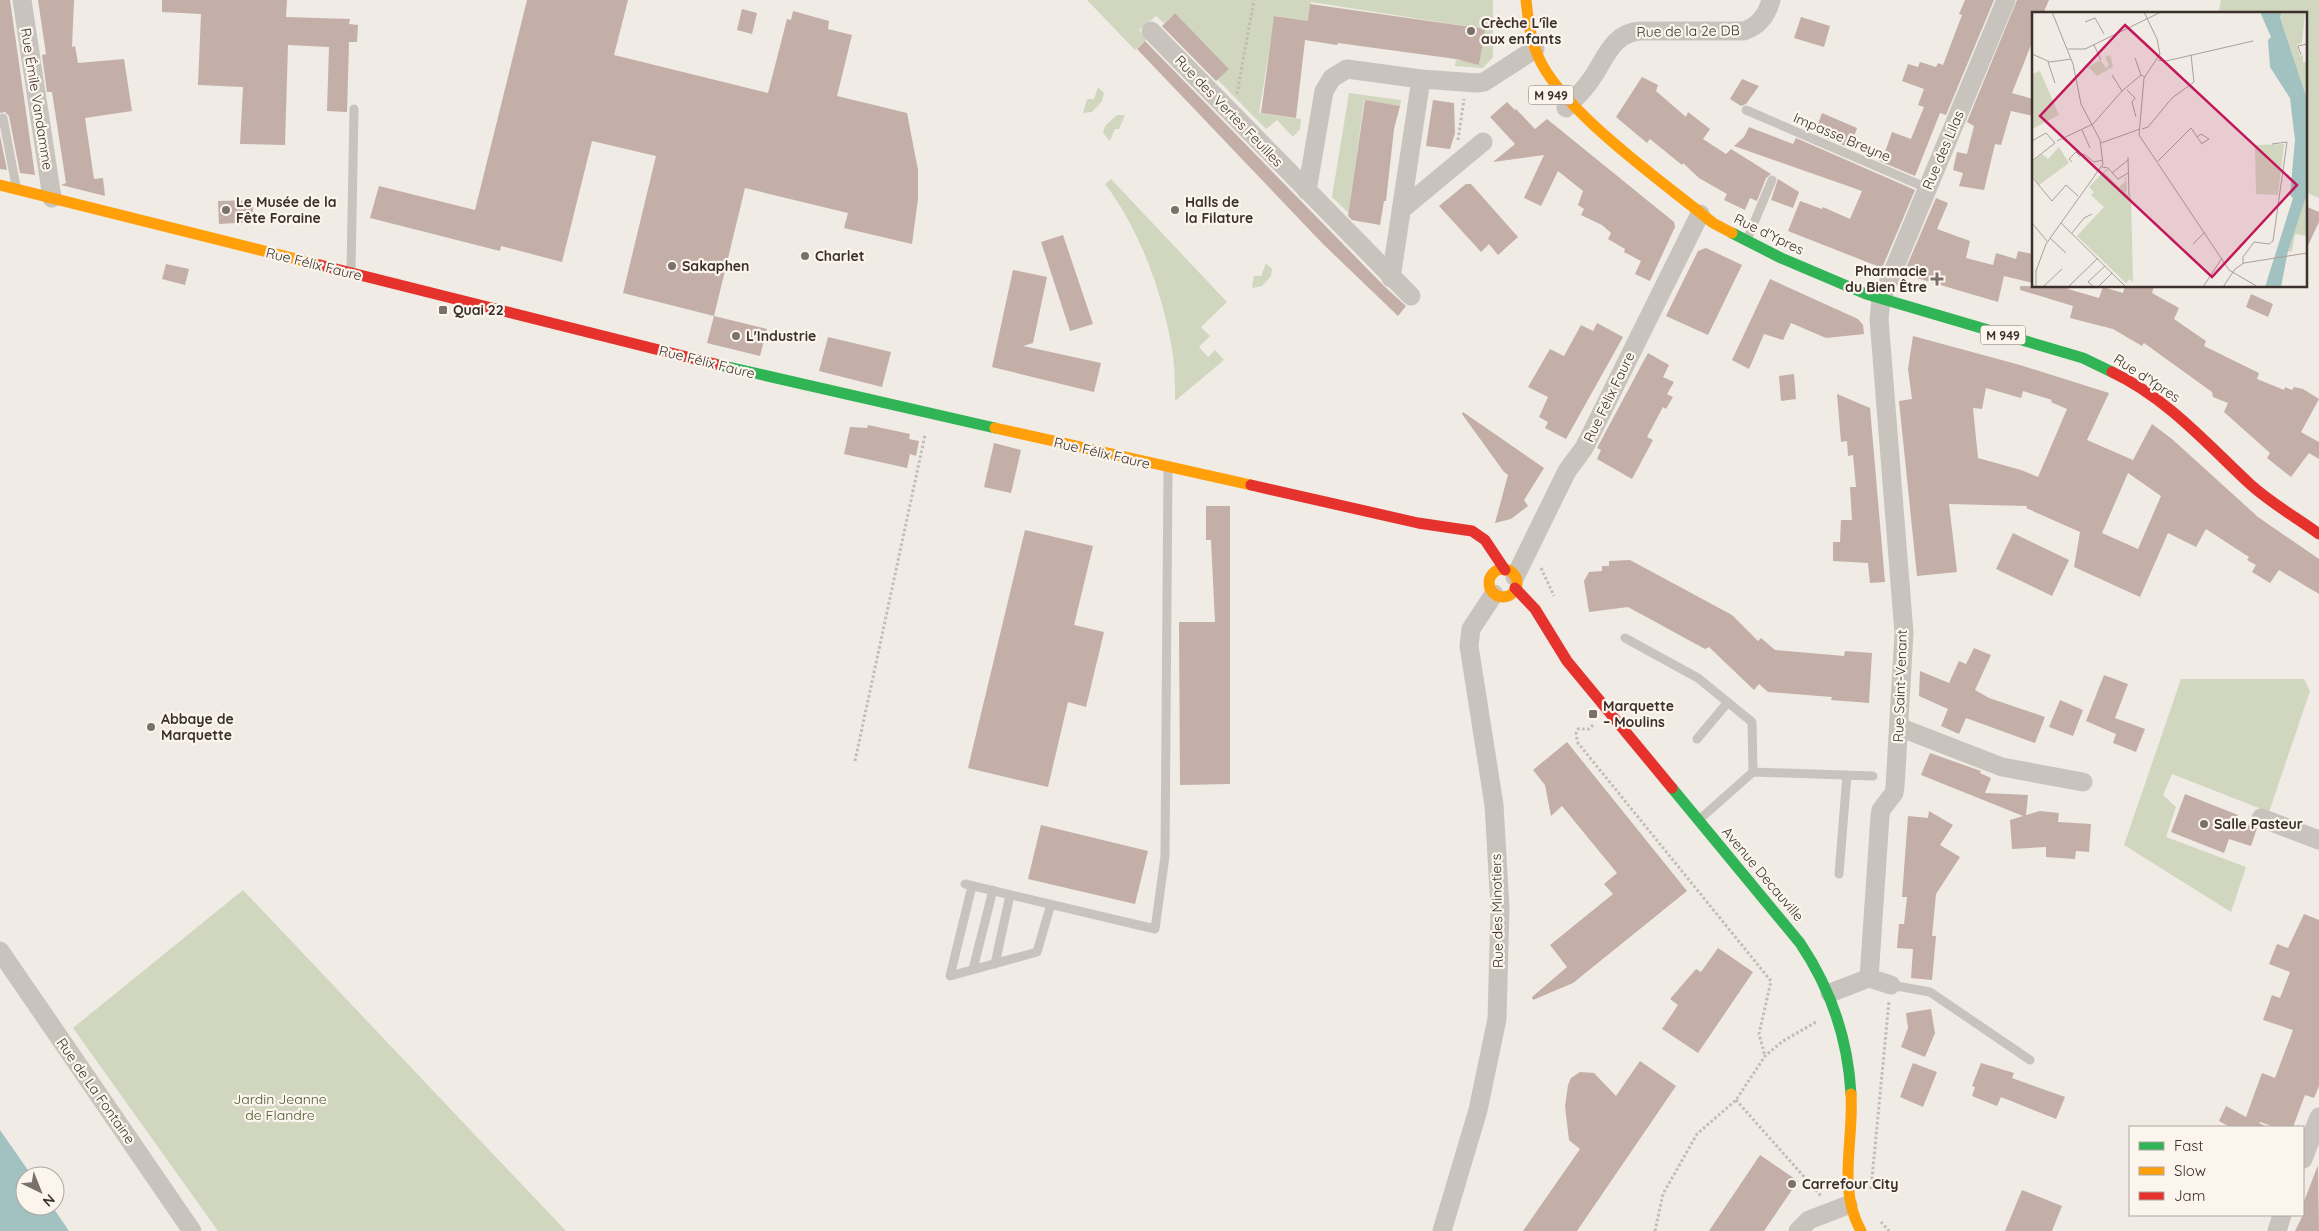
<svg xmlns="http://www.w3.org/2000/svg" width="2319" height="1231" viewBox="0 0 2319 1231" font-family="Quicksand,sans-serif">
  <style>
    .green { fill: #d1d6bf }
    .water { fill: #a1c2c1 }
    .building { fill: #c3afa7; fill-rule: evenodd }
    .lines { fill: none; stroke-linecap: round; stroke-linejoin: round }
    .path { stroke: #c2bbb6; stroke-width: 3; stroke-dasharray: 2.5 2.5; stroke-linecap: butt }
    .lane { stroke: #c9c3be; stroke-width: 9 }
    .street { stroke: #c9c3be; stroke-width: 19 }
    .fast { stroke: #30b455; stroke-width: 11 }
    .slow { stroke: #ff9f0a; stroke-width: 11 }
    .jam { stroke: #e5322d; stroke-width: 11 }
    .poi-dot { fill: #7a716c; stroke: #fbf5ee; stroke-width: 2 }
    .labels { text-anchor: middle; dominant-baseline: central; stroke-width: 4.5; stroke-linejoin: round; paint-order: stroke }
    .shield { fill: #fbf5ee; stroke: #756b66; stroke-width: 1 }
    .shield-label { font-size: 12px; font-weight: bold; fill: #3b302b }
    .poi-label { font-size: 14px; font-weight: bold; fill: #3b302b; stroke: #fbf5ee; text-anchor: start }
    .street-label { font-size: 14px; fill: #3b302b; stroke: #fbf5ee }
    .park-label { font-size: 14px; fill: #4a5a2e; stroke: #fbf5ee }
    .inset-road { fill: none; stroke: #a8a09b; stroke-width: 1 }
    .view { fill: #c2185b; fill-opacity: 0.15; stroke: #c2185b; stroke-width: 2.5 }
    .inset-edge { fill: none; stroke: #3b302b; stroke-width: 2.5 }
  </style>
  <rect width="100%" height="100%" fill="#f0ebe5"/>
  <path class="green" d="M1087,0H1493V57L1483,68L1455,66L1456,60L1479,63V65L1484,27V29L1311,2L1308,21L1275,16V14L1259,113L1301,119L1300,129L1293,137L1277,120L1266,129L1217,79L1229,69L1175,13L1164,23L1156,16L1139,30L1147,39L1135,50Z
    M2221,0H2319V198L2305,192V14H2218Z
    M1098,87L1104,93L1102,101L1092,112L1083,113L1087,99H1094Z
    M1349,93L1401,100L1400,106L1363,100L1364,102L1351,195H1349L1351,196L1349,209L1362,222L1357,221L1332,197Z
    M1117,115H1125L1119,129H1115L1110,141L1103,133L1105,126Z
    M1111,179L1227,302L1201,327L1210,336L1199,347L1208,357L1215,350L1224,360L1175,401C1175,386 1175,370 1173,355C1164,297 1141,231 1105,184Z
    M1266,263L1272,269L1271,276L1262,286L1252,288L1254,276H1261Z
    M2181,679H2304L2310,691L2269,812L2172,774L2163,795L2176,807L2166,837L2246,867L2231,912L2124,845Z
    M243,890L566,1231H218L73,1028Z"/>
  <path class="water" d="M0,1130L32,1176H25V1206H52L69,1231H0Z"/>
  <path class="building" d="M0,0H10L35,175L20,173L9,116L5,112L0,113Z
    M38,0H74L72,47L75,46L78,63L124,59L132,111L85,118L94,179L103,178L105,196L61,185L66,183L52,92H47L42,55L46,54Z
    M162,0H287L286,17L350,19L349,24L358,25L357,42H349L347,112L327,111L329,47L288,45L285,145L240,144L243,87L198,85L201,14L162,12Z
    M527,0H628L614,55L768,93L787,19L791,20L793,11L829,21L828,29L852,35L837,96L907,113L918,170V199L912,244L844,228L848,213L745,188L714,316L623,293L656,156L592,141L562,262L501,246L500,251L370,218L379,186L475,210Z
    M1965,0H1994L1946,115L1940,113L1915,176L1877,160L1881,150L1885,152L1892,132L1911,139L1924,107L1918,105L1924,89L1902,81L1908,64L1918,67L1920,62L1936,67L1938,63L1943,65L1962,15L1959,14Z
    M2017,0H2049L2043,14H2033V40L2012,93L2033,99V116L2011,111L2001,145L1995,144L1984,190L1959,186L1963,173L1953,170L1957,152L1967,154L1974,126L1967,122Z
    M1310,4L1485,29L1479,65L1456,59L1338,43L1337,45L1305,40L1296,118L1261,113L1274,16L1308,21Z
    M742,9L757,13L752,34L737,30Z
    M1175,13L1229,69L1216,81L1162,26Z
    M1801,17L1830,26L1824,47L1794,38Z
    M1145,41L1384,286L1406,306L1398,316L1323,244L1137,49Z
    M1642,77L1658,85L1656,91L1686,117L1688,112L1710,129L1703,139L1726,154L1731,149L1771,174L1766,178L1757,201L1750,198L1745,210L1724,200L1727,194L1699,178L1683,163L1682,165L1650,139L1647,143L1616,117Z
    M1742,79L1759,86L1746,104L1741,106L1730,99Z
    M1365,100L1400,106L1394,129L1386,201H1384L1380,225L1352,220L1348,216Z
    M1433,100L1454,103L1455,133L1450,149L1426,146Z
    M1507,102L1515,110L1516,109L1535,129L1547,119L1674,222L1675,227L1650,281L1635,274L1641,261L1624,252L1625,249L1608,239L1611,233L1602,225L1581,215L1584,209L1578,205L1583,191L1558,171L1541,206L1524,198L1544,155L1493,162L1515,144L1490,117Z
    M1822,113L1857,128L1850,148L1815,133Z
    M1749,127L1793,144L1796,138L1915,190L1882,268L1788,231L1800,201L1822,209L1823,207L1850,219L1862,191L1734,146L1744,137Z
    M0,136L7,170L0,169Z
    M1778,179L1799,192L1793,208L1771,200Z
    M1466,184H1471L1518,237L1498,255L1489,244L1481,252L1439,206Z
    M1936,198L1948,203L1937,229L1970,241L1966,258L1993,265L1996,253L2016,259L2018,251L2033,254V283L2004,276L1998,302L1910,276L1906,268Z
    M253,200V222L219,224L218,201Z
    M2305,206L2319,212V222L2305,252Z
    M1063,235L1093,324L1070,331L1041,242Z
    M1706,248L1742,265L1708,335L1666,316L1698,251Z
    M166,264L189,269L185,285L162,279Z
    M1013,270L1047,277L1033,343L1023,346L1101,363L1094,392L992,367Z
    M1770,279L1858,319L1863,325L1864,334L1826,338L1791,323L1783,340L1764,334L1749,369L1732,360Z
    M2020,286H2069L2068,289L2099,298L2103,287L2123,293L2125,286H2154L2152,293L2179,308L2174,319L2206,341L2204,346L2259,373L2257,379L2284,390L2285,387L2292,390L2294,387L2303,389L2319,399L2301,432L2319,442V459L2309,453L2291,477L2267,458L2270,453L2224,412L2228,403L2213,397L2212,392L2144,343L2142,346L2113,329L2070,318L2073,306L2020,290Z
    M2251,294L2273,304L2268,317L2246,307Z
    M714,316L767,329L760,356L707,343Z
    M1597,323L1623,337L1566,439L1545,428L1548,422L1539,417L1548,397L1528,387L1550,349L1564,356L1581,325L1593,331Z
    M1913,336L2020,365L2109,393L2087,440L2133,460L2152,424L2172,439L2258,517L2319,559V594L2279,570L2270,583L2252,572L2256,565L2247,560L2249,557L2206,529L2196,547L2168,533L2140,597L2074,567L2080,532L2026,508L2027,506L1949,504L1957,572L1917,576L1899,401L1912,399L1908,369ZM1986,388L2021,398L2023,391L2052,400L2051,402L2067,409L2038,477L2021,470L1978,458L1973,408L1982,409ZM2128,473L2161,496L2138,549L2102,533Z
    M828,337L891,352L882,387L819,371Z
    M1648,353L1669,365L1663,377L1674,382L1667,394L1673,397L1666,409L1663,407L1647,437L1653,440L1632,479L1597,459L1601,450L1597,448Z
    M1794,374L1796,399L1781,401L1779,376Z
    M1837,394L1870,408L1885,582L1870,583L1868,563L1833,561V542H1840L1841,520H1852L1850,487H1856L1853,455L1848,456L1847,441L1841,442Z
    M1463,412L1544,468L1524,500L1528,506L1511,519L1495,523L1508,475L1504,472L1462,414Z
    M868,425L910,434L909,439L919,441L916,456L910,454L907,468L844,454L850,427L867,428Z
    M994,443L1021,450L1011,493L984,487Z
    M1206,506H1230V784L1180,785L1179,622H1215L1211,540H1206Z
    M1025,530L1093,546L1074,625L1104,632L1086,707L1068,702L1048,787L968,768Z
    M2013,533L2069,560L2052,596L1996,569Z
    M1630,560L1732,615L1758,641L1761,638L1775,650L1844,656L1845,651L1872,653L1869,703L1831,700L1832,697L1768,692L1759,684L1754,690L1709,647L1705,649L1628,607L1589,612L1584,581L1589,572L1602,571V566H1609V561Z
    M1974,648L1991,655L1975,690L1989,698L2045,717L2035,743L1966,718L1959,734L1941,726L1948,709L1919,696L1920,671L1949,683L1959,661L1966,664Z
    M2104,675L2128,684L2115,718L2145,729L2136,752L2113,743L2116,734L2086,721Z
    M2060,700L2083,710L2073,736L2049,727Z
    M1567,742L1687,891L1573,983L1533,1000L1532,997L1567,967L1550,945L1613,894L1604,884L1617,873L1562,806L1551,816L1545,785L1533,770Z
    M1930,753L1981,771L1980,773L1991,778L1985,793L2028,795L2026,815L2040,811L2059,813L2058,822L2091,824L2089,852L2076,851L2075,859L2046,857V847L2012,849L2010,820L2023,816L1921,775Z
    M2185,794L2238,815L2236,820L2257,828L2251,846L2229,839L2224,853L2171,832Z
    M1929,811L1953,825L1940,845L1960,857L1936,894L1932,936H1936L1932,980L1911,978L1913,949L1897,948L1899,924H1904L1907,897H1902L1908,816L1928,818Z
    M1041,825L1148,851L1135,904L1028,879Z
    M2304,914L2319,920V1086L2314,1098L2305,1095L2293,1127H2275L2260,1122L2259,1123L2267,1127H2230L2219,1121L2226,1106L2246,1117L2262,1073L2275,1078L2293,1030L2263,1020L2272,995L2280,998L2290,972L2269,964L2277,944L2288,948Z
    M1718,948L1753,972L1698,1053L1662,1029L1678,1005L1670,999L1696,969L1701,972Z
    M1931,1009L1935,1033L1925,1057L1901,1047L1908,1028L1906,1013Z
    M1640,1061L1676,1086L1577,1231H1523L1580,1149L1569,1140L1565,1106L1568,1085L1571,1078L1580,1072L1594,1073L1616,1096Z
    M1913,1063L1937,1072L1923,1107L1900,1097Z
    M1981,1063L2014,1073L2012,1078L2065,1097L2056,1119L2001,1097L1997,1106L1972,1096L1975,1087L1972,1086Z
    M1760,1155L1798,1181L1764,1231H1709Z
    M2318,1165L2319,1231H2295L2303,1215V1204Z
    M2022,1190L2062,1206L2052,1231H2005Z"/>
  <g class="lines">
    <path class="path" d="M1237,94L1254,0
      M1458,140L1464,99
      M1541,568L1554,596
      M1593,725L1589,729H1578L1576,734L1578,743L1771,981L1759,1034L1765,1056
      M855,761L925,435
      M1736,1100L1822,1197
      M1871,1189L1889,1001
      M1881,1222L1889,1231
      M1655,1231L1663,1194L1697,1134L1736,1100L1765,1056L1783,1041L1816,1022"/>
    <path class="lane" d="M1746,110L1927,188
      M3,118L16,186
      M1748,237L1772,180
      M351,271L354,109
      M1625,638L1698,678L1752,722L1753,772L1873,776
      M1697,739L1728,702
      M1701,818L1753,772
      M1839,874L1847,775
      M965,884L1155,929L1165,856L1168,470
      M972,886L950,976L1037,952L1051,904
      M995,964L1010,895
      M973,969L993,890
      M1891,985L1930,992L2030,1060"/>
    <path class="street" d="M22,0L52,198
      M1151,31L1411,296
      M1566,108C1574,99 1583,91 1590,81C1605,61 1611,33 1640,31H1744C1759,26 1767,15 1771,0
      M1307,191L1324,91L1332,78L1347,69L1421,79L1477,83L1484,82L1535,49
      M1401,210L1483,142
      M1391,278L1421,79
      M1515,577L1567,471L1584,448L1700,214
      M1899,727L2002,767L2083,782
      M2261,818L2319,840
      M0,951L192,1231
      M1869,978L1891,985
      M1830,993L1869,978L1880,816L1881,810L1894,793L1895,787L1904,633L1879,319L1881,300L2006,0
      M2303,1159L2319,1117
      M1442,1231L1478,1110L1497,1019L1500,908L1494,805L1469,646L1471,629L1494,594
      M1798,1231L1809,1220L1848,1205
      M2277,1231L2282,1215"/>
    <path class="fast" d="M1732,233L1781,258L1866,294L2083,358L2112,372
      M715,364L995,428
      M1672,788L1800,943C1831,989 1848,1039 1851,1094"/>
    <path class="slow" d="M1526,0C1528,19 1530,38 1538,56C1560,110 1666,184 1713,223L1732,233
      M0,185L320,265
      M995,428L1251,485
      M1489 583a14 14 0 1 1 28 0a14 14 0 1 1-28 0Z
      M1851,1094C1854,1142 1837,1188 1861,1231"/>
    <path class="jam" d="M320,265L715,364
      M2112,372C2167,398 2207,444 2251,485C2271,503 2297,518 2319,534
      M1251,485L1418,523L1472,531L1485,540L1505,570
      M1515,588L1535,609L1567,661L1672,788"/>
  </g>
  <g class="poi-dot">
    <circle cx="1471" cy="31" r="5"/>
    <circle cx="226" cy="210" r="5"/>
    <circle cx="1175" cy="210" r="5"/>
    <circle cx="805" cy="256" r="5"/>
    <circle cx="672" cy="266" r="5"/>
    <path d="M1934.5 271.5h5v5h5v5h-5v5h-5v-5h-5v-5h5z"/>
    <rect x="438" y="305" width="10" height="10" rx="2.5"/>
    <circle cx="736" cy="336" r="5"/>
    <rect x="1588" y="709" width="10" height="10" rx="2.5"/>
    <circle cx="151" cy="727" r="5"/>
    <circle cx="2204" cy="824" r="5"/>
    <circle cx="1792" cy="1184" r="5"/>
  </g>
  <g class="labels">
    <g class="shield">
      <rect x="1528.5" y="85.5" width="45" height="19" rx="4"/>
      <rect x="1980.5" y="325.5" width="45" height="19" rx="4"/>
    </g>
    <g class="shield-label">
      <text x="1551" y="95">M 949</text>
      <text x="2003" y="335">M 949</text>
    </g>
    <g class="poi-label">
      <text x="1481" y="23">Crèche L'île<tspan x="1481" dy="16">aux enfants</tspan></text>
      <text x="236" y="202">Le Musée de la<tspan x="236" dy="16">Fête Foraine</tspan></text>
      <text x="1185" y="202">Halls de<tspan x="1185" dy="16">la Filature</tspan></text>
      <text x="815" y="256">Charlet</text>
      <text x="682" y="266">Sakaphen</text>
      <text x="1927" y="271" text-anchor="end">Pharmacie<tspan x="1927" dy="16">du Bien Être</tspan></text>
      <text x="453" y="310">Quai 22</text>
      <text x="746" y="336">L'Industrie</text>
      <text x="1603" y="706">Marquette<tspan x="1603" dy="16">– Moulins</tspan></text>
      <text x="161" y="719">Abbaye de<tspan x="161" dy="16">Marquette</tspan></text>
      <text x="2214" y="824">Salle Pasteur</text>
      <text x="1802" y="1184">Carrefour City</text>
    </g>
    <g class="street-label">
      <text transform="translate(1688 31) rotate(-1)">Rue de la 2e DB</text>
      <text transform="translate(37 99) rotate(81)">Rue Émile Vandamme</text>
      <text transform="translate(1229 111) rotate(46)">Rue des Vertes Feuilles</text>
      <text transform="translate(1842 137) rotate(23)">Impasse Breyne</text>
      <text transform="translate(1943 150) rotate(-67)">Rue des Lilas</text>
      <text transform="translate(1769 234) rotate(26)">Rue d'Ypres</text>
      <text transform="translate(314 264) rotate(14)">Rue Félix Faure</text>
      <text transform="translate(707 362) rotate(14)">Rue Félix Faure</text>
      <text transform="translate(2147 378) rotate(33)">Rue d'Ypres</text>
      <text transform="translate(1609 397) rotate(-64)">Rue Félix Faure</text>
      <text transform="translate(1102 453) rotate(13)">Rue Félix Faure</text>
      <text transform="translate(1900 686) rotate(-88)">Rue Saint-Venant</text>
      <text transform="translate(1763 874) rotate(50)">Avenue Decauville</text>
      <text transform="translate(1497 911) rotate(-91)">Rue des Minotiers</text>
      <text transform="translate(96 1091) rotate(55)">Rue de La Fontaine</text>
    </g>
    <g class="park-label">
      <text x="280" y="1099">Jardin Jeanne<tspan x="280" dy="16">de Flandre</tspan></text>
    </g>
  </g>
  <g transform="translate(2032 12)">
    <rect width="275" height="275" fill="#f0ebe5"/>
    <path d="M273,0L270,31L265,33L268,45L271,43V50H275V87L248,4L250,0ZM78,43L81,55L65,64L56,55L68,48L74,56L77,53L73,45ZM8,59L27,103L0,117V62ZM252,132L246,183L224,182L223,133ZM27,135L37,151L7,173L0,163V150L10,142L16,147ZM74,157L77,159L72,160L87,175L94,169L92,166L94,165L95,175L94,182L99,183L101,270L98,267L94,271L45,224L72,195L59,183L62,180L57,175ZM275,182V224L263,222L260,239L255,240Z" fill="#d1d6bf"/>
    <path d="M228,0H250L248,5L275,87V182L256,239L249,275H233L261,186L258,183L263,128L258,86L238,55L236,28L239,25Z" fill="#a1c2c1"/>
    <path class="inset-road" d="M112,0L125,27L128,42L112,66L107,123L197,258L226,275M53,10L63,6L72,22M62,33L69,48M36,37H53L129,0M0,42L18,50L39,47M269,43L266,34L275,32M103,46L109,63M126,48L134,49L221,29M16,50L23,71M80,63L90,79M95,78L103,86L100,90L104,105M110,117L116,115L140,86L162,70L159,43M50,118L58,136M165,125L169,122L177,127L169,132M0,129L14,121L23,131L0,149M25,129L61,112L90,79L109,63L113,65M69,131L108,117M47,144L52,142L62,150L71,148M96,145L97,183M126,149L159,116L170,132M40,150L37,147L44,140L47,143M70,155L76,156L86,167L96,161M80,161L96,148M0,165L20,189L34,173L46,184M0,211L15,229M29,211L94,275M40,221L52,206L60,202M18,226L34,241M161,232L173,220M211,252V245L222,230L237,232L241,229L255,130L240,132M4,259L14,232L71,152L68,128L49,92L41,52L20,0M4,275V258M11,275L30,257M36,275L66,246M62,275L56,270L73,254M66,275L80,261M171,275L190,246M191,275L203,257L212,251L275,241"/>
    <path class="view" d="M93,13L265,173L180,265L8,104Z"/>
    <rect width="275" height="275" class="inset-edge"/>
  </g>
  <rect x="2129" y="1126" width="175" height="90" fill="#fbf5ee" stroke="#aea6a0"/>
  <rect x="2139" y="1142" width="25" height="8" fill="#30b455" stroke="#aea6a0"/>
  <text x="2174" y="1151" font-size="15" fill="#3b302b">Fast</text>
  <rect x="2139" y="1167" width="25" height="8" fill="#ff9f0a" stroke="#aea6a0"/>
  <text x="2174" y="1176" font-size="15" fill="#3b302b">Slow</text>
  <rect x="2139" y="1192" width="25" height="8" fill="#e5322d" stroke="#aea6a0"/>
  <text x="2174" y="1201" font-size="15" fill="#3b302b">Jam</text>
  <g transform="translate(40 1191) rotate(137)"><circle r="24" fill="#fbf5ee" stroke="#aea6a0"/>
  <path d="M0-4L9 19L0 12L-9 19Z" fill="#7a716c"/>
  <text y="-8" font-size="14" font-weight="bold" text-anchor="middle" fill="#3b302b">N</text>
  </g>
</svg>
